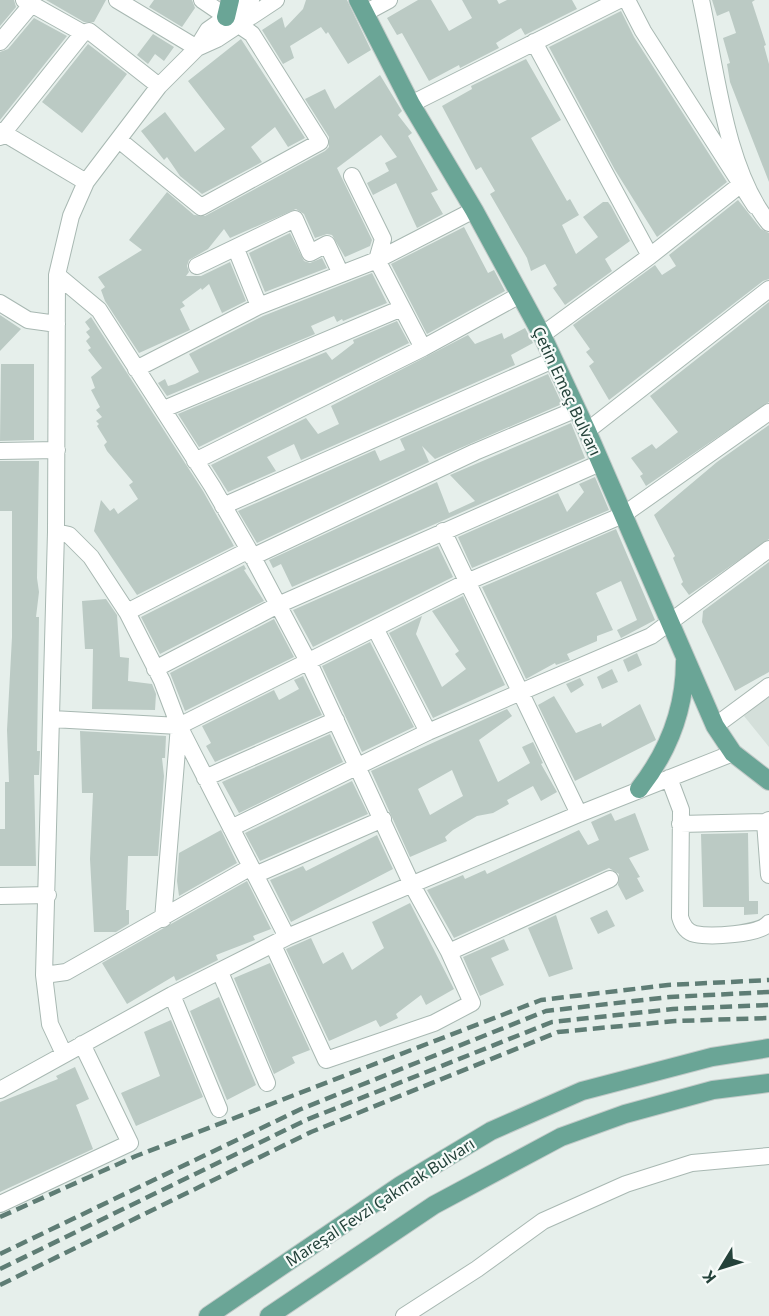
<svg xmlns="http://www.w3.org/2000/svg" width="769" height="1316" viewBox="0 0 769 1316" font-family="'Noto Sans',sans-serif">
  <style>
    .built { fill: #d4dfda }
    .building { fill: #bbcac4; fill-rule: evenodd }
    .lines { fill: none; stroke-linecap: round; stroke-linejoin: round }
    .minor-casing { stroke: #a8b8b2; stroke-width: 18 }
    .major-casing { stroke: #c2cac8; stroke-width: 20 }
    .minor { stroke: #fff; stroke-width: 16 }
    .major { stroke: #6aa596; stroke-width: 18 }
    .rail { stroke: #5f7d75; stroke-width: 4.5; stroke-dasharray: 12 6; stroke-linecap: butt }
    .labels { text-anchor: middle; dominant-baseline: central; stroke-width: 4.5; stroke-linejoin: round; paint-order: stroke }
    .street-label { font-size: 16px; fill: #24423a; stroke: #f7fbf9 }
  </style>
  <rect width="100%" height="100%" fill="#e6efeb"/>
  <path class="built" d="M769,696V747L744,716Z"/>
  <path class="building" d="M0,0H14L16,7L0,26Z
    M46,0H106L94,22H84Z
    M154,0H192L195,8L182,27L149,7Z
    M306,0H347L371,50L348,64L328,32L326,34L321,27L290,46L294,58L283,64L262,30L282,17L285,28L303,9Z
    M418,0H431L449,31L472,18L462,0H497L499,4L507,0H572L577,9L525,35L521,28L496,43L499,48L460,68L459,65L429,81L402,33L397,35L387,18Z
    M712,0H755L752,2L766,45L764,46L769,64V182L730,82L727,64L730,63L723,38L736,33L729,11L717,16Z
    M621,11L634,37L727,182L657,237L615,170L549,47Z
    M34,18L67,36L0,120V52L8,49Z
    M153,34L174,47L164,61L155,54L148,64L137,55Z
    M241,39L305,138L288,147L275,127L251,147L262,162L202,194L180,176L167,157L164,160L141,131L165,112L195,152L225,129L188,81Z
    M88,44L127,74L82,133L42,102Z
    M526,59L561,120L531,138L567,201L570,199L579,215L562,225L576,254L598,237L583,217L603,202H608L611,206L630,241L605,259L612,271L565,305L553,288L557,285L545,264L531,271L527,258L490,194L495,191L481,167L476,170L442,106L472,89L471,86Z
    M380,75L402,111L398,115L412,133L408,136L438,190L431,193L443,214L417,228L396,183L373,195L367,183L389,171L385,163L397,157L381,135L337,168L372,240L370,246L345,257L332,235L327,234L315,238L304,214L296,209L230,238L224,229L208,249L189,260L187,266L189,272L186,276H201L230,262L246,301L222,313L209,284L202,290L201,288L182,302L185,306L180,309L190,330L139,353L105,301L101,290L105,287L98,277L142,250L129,240L167,192L194,215L205,216L325,151L329,147V137L305,99L325,89L335,109Z
    M738,200L761,229L769,233V279L763,281L609,400L589,366L594,362L586,352L590,349L573,325L655,265L662,275L676,266L669,255Z
    M464,227L488,273L494,270L505,291L427,334L391,264Z
    M290,233L304,261L310,263L322,258L327,268L265,292L249,253Z
    M372,273L387,303L343,321L342,319L337,322L334,316L311,326L315,334L167,396L158,383L165,379L168,386L175,384L199,372L189,354L263,316Z
    M769,302V402L646,486L640,476L643,474L631,458L652,444L656,449L678,432L650,396Z
    M0,315L21,329L0,351Z
    M91,317L203,491L234,546L137,595L94,531L101,500L110,511L114,508L118,514L138,499L129,485L133,482L107,451L104,445L107,442L97,426L99,424L96,421L102,417L96,410L100,407L91,390L95,388L91,377L102,368L88,350L91,348L86,341L90,337L86,332L90,329L85,322Z
    M397,321L409,343L199,447L178,414L326,352L332,360L354,343L353,340Z
    M525,328L533,343L511,355L515,365L301,460L294,444L267,457L276,471L228,492L211,465L306,418L318,434L339,424L331,406L468,335L475,344L502,333L504,339Z
    M1,364H34V440L0,441Z
    M548,374L562,404L435,459L422,446L429,462L257,543L238,511L375,450L380,461L405,450L400,439Z
    M571,423L585,458L292,587L281,564L273,568L269,560L437,482L449,513L475,501L450,475Z
    M769,425V539L689,595L681,584L683,582L673,558L675,556L654,515L717,462Z
    M0,461H39L37,578L39,592L36,617H39L37,751H40L39,775H34L36,866H0V829H5V782H9L7,730L12,637V511H0Z
    M595,477L609,510L472,568L458,537L558,493L567,512L584,492L579,484Z
    M616,529L655,620L621,638L617,630L637,620L621,581L596,593L613,630L597,636V641L567,654L570,660L556,665L555,663L526,679L482,587Z
    M438,546L453,577L313,647L293,610Z
    M769,562V672L735,691L702,622L703,611Z
    M244,565L246,569L244,570L264,601L160,654L141,617Z
    M463,596L505,685L433,718L389,633L422,616L416,634L442,687L466,669L455,654L459,651L432,611Z
    M106,599L117,615L120,657L129,658L128,681L152,684L156,694L155,710L92,709L93,649H85L82,601Z
    M274,619L294,657L185,711L170,673Z
    M370,642L414,727L362,752L322,666Z
    M637,653L642,665L628,672L623,660Z
    M612,669L618,682L602,689L597,677Z
    M303,676L322,715L215,762L206,746L211,743L202,726L274,690L279,700L299,689L294,680Z
    M580,678L584,685L571,693L566,684Z
    M554,696L576,733L601,723L602,727L640,704L656,740L575,781L538,705Z
    M507,709L512,716L479,740L498,782L530,763L522,747L533,742L543,763L541,764L557,792L541,801L533,786L507,800L509,804L493,813L477,816L453,830L445,837L447,841L410,857L371,771ZM452,770L463,796L430,815L418,789Z
    M80,731L166,736L165,758H162L164,776L158,856H128L126,910H129V924L116,932H94L90,859L93,793H82Z
    M330,734L343,762L239,813L222,782Z
    M352,781L368,814L260,861L245,833Z
    M611,813L615,821L635,813L649,850L629,858L640,877L637,878L644,891L626,900L618,885L619,874L609,868L454,938L427,890L463,875L465,879L485,870L487,874L579,830L588,845L599,840L591,822Z
    M221,830L237,863L179,896L177,881L179,853Z
    M748,833L749,901H758V914L744,915V907H703L701,834Z
    M377,835L393,869L291,922L270,880L303,866L306,871Z
    M247,881L271,929L253,936L255,940L216,955L218,960L176,981L174,976L127,1004L102,963Z
    M410,903L454,989L426,1005L421,995L396,1014L398,1018L380,1027L376,1020L329,1041L286,949L311,938L323,964L343,952L352,970L384,948L372,922Z
    M607,910L615,926L598,934L590,918Z
    M556,915L573,969L549,977L528,928Z
    M504,939L509,950L491,958L504,985L480,996L463,957Z
    M270,963L310,1050L292,1057L295,1063L274,1074L234,978Z
    M219,997L256,1085L227,1100L190,1011Z
    M171,1020L203,1097L136,1126L121,1093L160,1076L144,1032Z
    M75,1067L89,1099L76,1105L93,1149L0,1192V1102L58,1079L56,1076Z"/>
  <g class="lines">
    <g class="minor-casing">
      <path id="minor" d="M24,0L83,33L89,31L159,86
        M117,0L197,48
        M627,0L643,31L755,206
        M701,0C716,68 725,169 769,223
        M365,13L389,0
        M0,42L31,5
        M534,42L650,256
        M197,48L217,39L276,0
        M411,104L619,0
        M0,131L86,182
        M0,137L83,33
        M119,140L201,207L320,142L252,34L202,0
        M352,176L383,239L377,260L423,348
        M236,249L259,306
        M197,266L295,219L310,253L327,244L340,272
        M57,275L99,310L212,486L249,550L311,667L411,883L449,952L472,1003L434,1023L326,1060L273,945
        M0,303L28,320L57,324
        M542,335L650,256L740,185
        M136,369L259,306L377,260L474,210
        M164,409L402,308
        M587,431L769,289
        M0,451L57,450
        M195,461L423,348L520,295
        M223,506L553,360
        M443,531L579,814
        M56,532L69,535L91,557L127,612L162,681L179,726L287,937
        M252,557L475,452L577,409
        M127,612L249,550
        M376,630L428,732
        M155,669L278,605L600,463
        M52,719L179,726L163,919
        M179,726L469,581L623,515L769,412
        M715,726L769,686
        M205,778L336,720
        M669,778L681,810L680,917C682,924 686,932 695,934C710,937 759,935 769,923
        M769,820L765,822L769,875
        M680,824L765,822
        M231,828L428,732L651,636L769,549
        M255,875L383,819
        M0,896L48,895
        M449,952L610,879
        M220,972L267,1083
        M44,975L66,972L251,867
        M172,995L219,1109
        M64,1054L50,1024L44,975L56,532L57,275L71,216L86,182L159,86L197,48L208,30L251,0
        M0,1090L172,995L287,937L579,814L733,753
        M0,1204L130,1143L82,1044
        M404,1316L477,1269L543,1221L626,1184L692,1163L769,1156"/>
    </g>
    <g class="major-casing">
      <path id="major" d="M358,0L411,104L474,210L542,335L587,431L715,726L733,753L769,781
        M226,17L230,0
        M639,789C668,752 685,709 685,661
        M208,1316L401,1185L491,1131L582,1091L712,1057L769,1048
        M269,1316L434,1205L561,1137L625,1114L713,1090L769,1083"/>
    </g>
    <use href="#minor" class="minor"/>
    <use href="#major" class="major"/>
    <path class="rail" d="M0,1217L136,1156L541,1000L668,985L769,980
      M0,1254L301,1109L546,1011L670,997L769,992
      M0,1269L306,1120L552,1022L673,1009L769,1005
      M0,1285L311,1132L558,1032L675,1021L769,1018"/>
  </g>
  <g class="labels">
    <g class="street-label">
      <text transform="translate(567 391) rotate(65)">Çetin Emeç Bulvarı</text>
      <text transform="translate(380 1202) rotate(-33)">Mareşal Fevzi Çakmak Bulvarı</text>
    </g>
  </g>
  <g transform="translate(721 1268) rotate(232)" stroke="#f7fbf9" stroke-width="4.5" paint-order="stroke">
  <path d="M0-4.5L10 22L0 15L-10 22Z" fill="#24423a"/>
  <text y="-9" font-size="16" font-weight="bold" text-anchor="middle" fill="#24423a">K</text>
  </g>
</svg>
